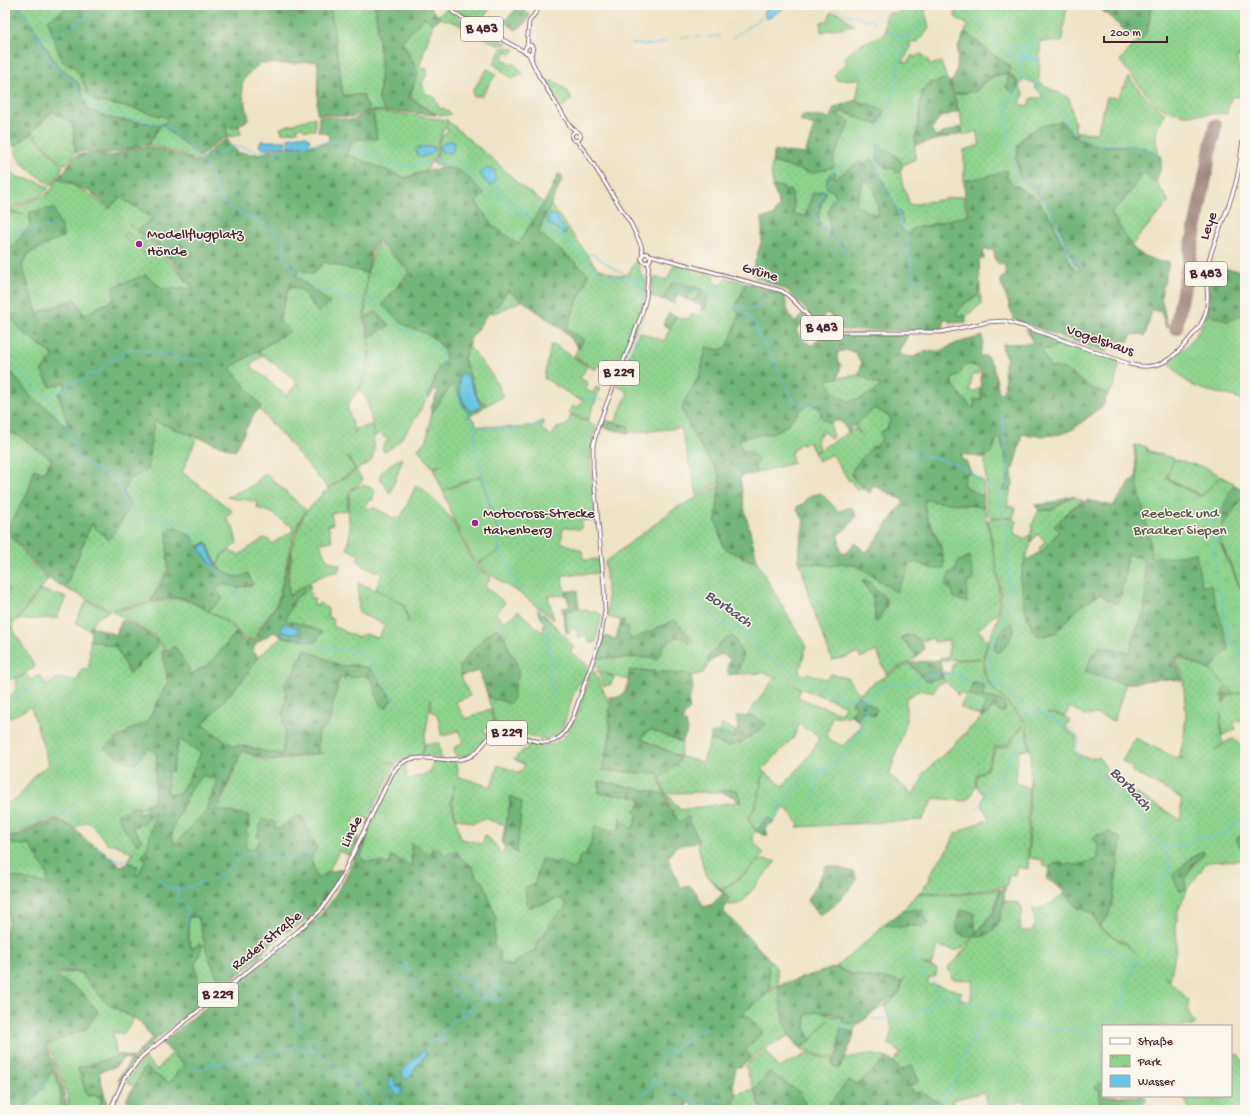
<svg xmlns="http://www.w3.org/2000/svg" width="1250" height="1115" viewBox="0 0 1250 1115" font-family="'Gochi Hand',sans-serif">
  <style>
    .grass { fill: url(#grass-dots); stroke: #6c795c; fill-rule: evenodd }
    .forest { fill: url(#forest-firs); stroke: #5e6a52; fill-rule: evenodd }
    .park { fill: url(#park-crowns); stroke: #6c795c }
    .garden { fill: #8dd38d; stroke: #6c795c }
    .water { fill: #67c5e5; stroke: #587288 }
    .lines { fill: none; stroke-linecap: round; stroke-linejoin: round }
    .stream { stroke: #67c5e5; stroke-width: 1 }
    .river { stroke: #67c5e5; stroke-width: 4 }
    .runway { stroke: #9c8178; stroke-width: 14 }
    .primary-casing { stroke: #633c42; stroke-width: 4.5 }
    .primary { stroke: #fff; stroke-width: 3 }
    .poi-dot { fill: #b5179e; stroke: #fbf7ec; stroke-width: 1.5 }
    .labels { text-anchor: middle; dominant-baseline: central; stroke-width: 3; stroke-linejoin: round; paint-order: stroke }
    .shield { fill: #fbf7ec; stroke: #7f6065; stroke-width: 1 }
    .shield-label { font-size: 14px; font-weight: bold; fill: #4a1f2b }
    .street-label { font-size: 15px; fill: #4a1f2b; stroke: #fbf7ec }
    .poi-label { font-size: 15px; fill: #4a1f2b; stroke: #fbf7ec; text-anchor: start }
    .park-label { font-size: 15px; fill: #5e5548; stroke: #fbf7ec }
    .water-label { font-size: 16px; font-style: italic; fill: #535163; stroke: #fbf7ec }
  </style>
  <defs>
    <pattern id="grass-dots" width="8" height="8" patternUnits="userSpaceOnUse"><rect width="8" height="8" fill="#8dd38d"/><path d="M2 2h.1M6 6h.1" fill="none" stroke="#7bb57a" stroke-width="1.8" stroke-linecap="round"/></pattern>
    <pattern id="forest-firs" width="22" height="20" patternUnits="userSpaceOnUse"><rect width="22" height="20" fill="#72b578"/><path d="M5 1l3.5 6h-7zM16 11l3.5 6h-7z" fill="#609363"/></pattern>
    <pattern id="park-crowns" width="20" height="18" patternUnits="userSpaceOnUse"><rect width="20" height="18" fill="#8dd38d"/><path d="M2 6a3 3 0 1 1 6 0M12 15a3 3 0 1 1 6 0" fill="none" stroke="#7bb57a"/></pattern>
  </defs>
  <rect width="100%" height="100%" fill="#fbf7ec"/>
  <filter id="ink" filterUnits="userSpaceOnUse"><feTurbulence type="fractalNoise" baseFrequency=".025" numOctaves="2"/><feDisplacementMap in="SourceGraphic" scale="8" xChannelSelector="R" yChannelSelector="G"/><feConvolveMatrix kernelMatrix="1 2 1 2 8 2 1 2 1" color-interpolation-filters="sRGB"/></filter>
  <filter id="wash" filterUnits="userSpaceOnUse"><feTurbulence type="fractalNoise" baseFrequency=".012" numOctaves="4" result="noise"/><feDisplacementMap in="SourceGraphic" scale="16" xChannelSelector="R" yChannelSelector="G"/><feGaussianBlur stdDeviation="0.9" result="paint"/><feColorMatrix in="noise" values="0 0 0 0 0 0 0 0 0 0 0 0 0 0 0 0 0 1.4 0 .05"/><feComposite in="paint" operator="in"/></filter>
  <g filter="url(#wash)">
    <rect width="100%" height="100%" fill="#eee3c4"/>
    <path class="grass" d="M20,5H66L61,60L74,67L82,79L88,94L95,101L132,108L168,118L167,121L162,125L200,157L191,159L176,152L148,145L161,125L114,119L88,110L78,83L55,62Z
      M292,5H316L298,14Z
      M330,5H375L381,63L379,101L385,111L369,110L363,95H343Z
      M452,5H491L493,7L489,10L483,17L497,28L495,32C480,25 462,18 452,5Z
      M903,5H914L918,12L924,8L929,28L926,33L917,43L910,42V49L903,61L907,63L912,55L914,57L922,54L928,60L930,65L941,62L947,79L930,83L921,99L918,129L915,137V159L903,165C898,155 889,149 878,147V160C884,164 894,168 898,173L900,170L902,182L910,205L963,196L967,215L926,226L919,227L911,230L910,236L900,227L903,223L900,212L897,209L871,159L864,163L859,162L836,178L829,175L826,185L827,188L834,192L836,195L830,204L828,214L831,236C811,218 820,212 826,191L813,193L805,216L793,214L794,206L791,191L774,186L773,188L771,169L772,162L811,173L834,157L849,122L836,116L842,111L871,123L875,107C869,104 861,104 856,100L860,79L837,80L834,75L847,63L843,58L859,45L880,37L885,33L886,13H897Z
      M944,5H1068L1065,17L1062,42L1040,41V50L1039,82L1052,90L1069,98L1075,124L1076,136L1077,132L1097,133L1107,97L1118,98L1129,77L1147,99L1165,114C1153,133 1154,137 1161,159C1156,156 1153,152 1148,150C1130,142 1100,151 1081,140C1074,136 1068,128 1062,121C1047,125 1013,133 1018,154L1016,156L1019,176L1028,187L1033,190L1046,202L1057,225L1060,228L1062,233L1065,238L1069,251L1074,261L1081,270L1079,272L1073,268L1070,263L1065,248L1057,234L1054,224L1038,199L1011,183L1006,176V171L994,175L964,181V150L980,145L976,131L963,136L961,118L954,95L977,91L983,83L996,75L1008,74L1011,69L1010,66L996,57L965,32L968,25L955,17L956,7ZM1009,74L1012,75L1020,85L1023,79L1035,83V88L1040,92L1043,98H1032L1028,107L1021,105V100L1024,95L1019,86L1014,93L1006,87Z
      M1150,5H1245V55L1237,57L1242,97H1231L1227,113L1185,115L1165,110L1152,101L1120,61L1138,40H1141L1150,18Z
      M449,8L458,18L507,44L498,45L456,23L440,18L438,15Z
      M831,12L839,13L854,25L821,32V22H827Z
      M424,17L433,24L419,67L427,69V75L422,83L425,93L434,97L440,109L444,108L446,111L449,112L451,114C437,120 421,104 410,96L418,73L402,41Z
      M508,47L515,50L511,54L507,51L502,58L511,65L514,63L523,73L512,79L494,64L501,48Z
      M487,69L496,74L482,96H473V90Z
      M545,78L549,82L552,80L562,86L571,96V99L563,107L561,106L544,79Z
      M52,111L73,124L75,153L66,164H62L32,132Z
      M373,111L448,120L438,142L437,154L431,161L427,170L405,178L346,154L354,139L377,138ZM432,146L435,149L433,152L421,157L420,148Z
      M315,117V130H305L302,127L297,128L298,131L282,133L280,128Z
      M449,122L498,164L520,185L544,203L519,245L493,226L476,202L485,194L460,171L432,163L437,156L439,143L442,136L448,130L446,128Z
      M239,126L241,135L228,137L226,128Z
      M32,133L62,166V169L51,186L20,162L14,147Z
      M5,166L18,177L39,182L49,188L40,196L5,209Z
      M1145,173L1153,182H1156L1169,201L1131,246L1111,213L1121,204L1142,175Z
      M58,178C78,187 92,195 109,209L120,197L153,218L138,230L129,224L152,243L194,289H163L115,299L84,315L75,299L37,313L22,266L29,253L64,236L30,212V227L22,234L5,256V211L29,216L8,210L44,196L51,190Z
      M864,179L875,189L879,216L855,205Z
      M551,205L597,268L619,276L628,274L638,258C639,266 639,276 646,280C646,313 628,345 616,375H614L616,371L598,365L595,370L574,356L578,348L579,349L566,329L589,274L538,232Z
      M378,242L410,272L399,321C416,329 444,337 446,359C436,370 434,385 427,398C420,411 399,451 383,451C382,446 384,444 388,440L379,433L375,437L367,399L359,391C366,376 372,366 369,350C368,366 367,376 358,390C355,396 350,399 348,406H347L355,433V429L372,425C373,433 377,455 370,462C366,465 360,467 356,470L348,457L355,470L328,488L259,409L261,406L230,368L257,351L263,356L250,365L287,396L297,383L301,387L285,372L258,351L290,331L279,320L289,287L301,289L318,313L330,303L296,276L299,269L313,274L324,262L367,273L364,320L369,337V347L370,337L390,325L376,312L365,318L367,273Z
      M674,265H681L715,275L713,283L723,285L726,278L746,283L735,308L739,313C737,320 730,347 723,349C719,351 711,348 706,347L701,372L691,390V428L702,449L715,467L720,479L719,483L697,495L681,428L627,433L629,426L615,423L628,392L617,386L639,332L664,341L676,316L685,320L686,318L689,319L691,315H700L701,310H705L708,298L710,296L704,290L674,281L662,300L651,296L653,280L657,278L667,280Z
      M980,284L981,304L966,316H955L965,303L978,296L979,287Z
      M694,289L703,291L697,298L691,301L685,298Z
      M508,290L522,301L494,313H490L499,304Z
      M5,311L23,332L54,356L41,371L65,382V388L59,393L68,424L64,426L54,414L31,397L5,364Z
      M1207,314L1228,321L1245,314V402C1229,392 1210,394 1194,386C1184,381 1176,372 1169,363C1184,348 1200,335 1207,314Z
      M1063,342L1120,361L1114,386L1108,394L1087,386L1072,374L1064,369L1050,367L1044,356L1042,351L1045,349H1050Z
      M551,345H555L587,366L580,378L588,383L586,390L593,393L596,387L600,389L588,420L568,413L573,406L577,408L582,401V399H578L544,378Z
      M469,346L494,378L503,397L487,405L478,399L466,365L464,358Z
      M966,363L978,367V374H973L969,390L974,391L980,388L981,400L974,405L973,409L961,396L952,383V378Z
      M858,375L882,386C872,392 855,406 843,399C836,396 830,386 825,380Z
      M453,382L469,417L474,419L477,426L521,428L526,426H532L543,421L544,423L541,429L551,436L557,428L567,425L571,415L596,426L592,442L590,461L595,521L582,520L581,529L563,528L561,542L582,551L583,560L598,559L600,573L562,575L563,585L567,595L548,596L554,620L524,596L480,568L477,564L484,560L481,476L455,485L443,491L433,469L443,464L433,468L418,449L427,439L431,415Z
      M811,404L821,410V416L829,423H831L833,437L831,439L825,432L819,435L817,442L819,449L814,452L809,442L799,444L791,453L793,463L756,473L755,468L756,462L751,452L743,451L739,444L741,439L755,435L772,433L786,426L802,408Z
      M875,408L891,418L883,439L876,447L873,446L853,470L856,482L862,486L858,491L850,480L849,481L832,454L818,461L814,453L854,429L855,428L863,436L855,426L866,415Z
      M154,421L197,437L182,472L232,511L226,519L233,527L237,543L221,555L217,566L207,543L198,547C192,537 186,533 176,527L167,531L168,569L150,602L110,610L65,588L91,525L123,493L128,480L147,470Z
      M5,431L17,435L52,459L44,473L34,469L28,492L7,530L5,528Z
      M1000,436L1009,470L1007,473L1008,481L1003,489L1006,492L1011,488L1007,506L1016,508L1013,518L990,517L987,514L985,458L993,450L996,440Z
      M401,458L402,461L390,494C388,490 381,481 380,477C379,470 396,461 401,458Z
      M1173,459L1207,468L1232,483L1215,482L1202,496L1169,479L1168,472Z
      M356,470L363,481L349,491L347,510L331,513L333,524L328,525L332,541L320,543L323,552L328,561L340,565L338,572C321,573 303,586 289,596L288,576L292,556L291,550L299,525L305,513L323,493Z
      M265,473L306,510L298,524L293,537L277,603L255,635L251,639L246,640L230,623L208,611L223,599L215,589C224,581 230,586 239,588L242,577C228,577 229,572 218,568L217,567L222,555L230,550L233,554L236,553L239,555L264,538L269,540L271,544L293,531L291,525L285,523L273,513L257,508L258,502C248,499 237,500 227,497L253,485Z
      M971,473L983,481L984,496L978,494L963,485L965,474Z
      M362,485L375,489L373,500H369L366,509L374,508L389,515L390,518L393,519L396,517L401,518L415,487H420L422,488L441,507L452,520L473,562L477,568L491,577L485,586L505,603L495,614L504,622L518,611L543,633L544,622L538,612V609L565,636L574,647L570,652L588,665C587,670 586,676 584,680C582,683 581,682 579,684C576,687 575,692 573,696C566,711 567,738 542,739C527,736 514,728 498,731L487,694L492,699L501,700L507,703L514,696L513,691L517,679V663L515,657L510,653L503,633L497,629C487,631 465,659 460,668L461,676L470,696L455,702L466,719L490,709L494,723L490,725V726L484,730L488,736C477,748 474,755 456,758L454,748L463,742L458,730L447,735H441C440,726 440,715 431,711V699L422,755L408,757L396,764L388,762L396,764L391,772L367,820L366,818H354L353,835L359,838L350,856L339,851L328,872L320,878L316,877L311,858L289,821L279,829L274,828L262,819L257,837L260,840L254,849H246L245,843L248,836L246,831L249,826L248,815L221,812L218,810L242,751L268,761H272L324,753H318V733L328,725L340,676H347L355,678L359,675L370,677L380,704L386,708L392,699L376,675L355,665L341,666L333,664L305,650L286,686V699L283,712L285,732L283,754L267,752L239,745L235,747L221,738L203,724L245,677L258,657L282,637L301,639L304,625L288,621L285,618L296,598L308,589L311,594L310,596L315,600L313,603L317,606L319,603L328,609V617L334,620L333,626L356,637L366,634L378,638L385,625L359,613L358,583L383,593L404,606L409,623L404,605L376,589L382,574L361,565V562L357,561L359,555L347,549L350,532L348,510L350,493L353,489Z
      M719,486L716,521L723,546L729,551L758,564L806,647L799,673L805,676L807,673L825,679L831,674L848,678L852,686L860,693L858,695L870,685L909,663L926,681L942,678L944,681L942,673H951L952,666L956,660L983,659C982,682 994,690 1009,705C1014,710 1018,717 1024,722L1021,716C1016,714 1012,706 1007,702C983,682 979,666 990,637C993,629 997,622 999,614C1002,600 1000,584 997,571L999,596L998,612L978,630L988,640L983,658L940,660V658L948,657V649L950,648L948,640L934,642L933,638L920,641L912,634L901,637V638L916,655V658L886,674L877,651L860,658L859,654L848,655V657L832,660L815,614L800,562L832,566L840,563L853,565L861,568L896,592L910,564L917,562L924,566L944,560L940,543L925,512L924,500L984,507L997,570L988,520C996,516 1008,517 1017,521L1013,532L1024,539L1030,535L1031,544L1025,559L1020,580L1027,617L1034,632L1043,636L1055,633L1081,606L1101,594L1108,600L1121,595L1128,554L1143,559L1146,588L1145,608L1142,618L1134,634L1130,653L1086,672L1126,684L1114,721L1096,714L1085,716L1070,707L1065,716L1047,713L1064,716L1070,721L1065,728L1077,737L1073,751C1082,757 1088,760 1099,757L1107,769L1104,775L1121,790L1124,786L1181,820V798L1132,771L1133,768L1122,761L1135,738L1176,758L1181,759L1185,758H1179L1184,737L1186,714L1183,678L1177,657L1209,670L1227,686L1222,694L1223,704L1228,696L1239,692H1245V719L1233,723L1236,729L1221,736V713V736L1223,744L1215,750L1227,741L1235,739L1240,746L1245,743V834L1240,836L1237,840L1243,852L1245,851V860L1207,862L1188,888L1178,911L1176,928L1177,943L1170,981L1164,976L1188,999C1189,1009 1187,1016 1196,1023L1193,1026H1103V1084L1099,1083C1101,1093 1099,1101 1102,1110H1027L1025,1101L987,1108L984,1092L952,1100L954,1110H927L942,1104L913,1094L910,1086L919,1081L912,1065L901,1071L893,1062L900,1054L894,1046L888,1044L892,1028L885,1007L900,992L904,977L902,981C880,978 855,978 836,967L873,936L884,924L898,927L908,926L914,909L908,911H902L916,895L925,893L959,895L1000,889L993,911L976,934L974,914L961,910L959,916L957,930L970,937L974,936C960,953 959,952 938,946L931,966L922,964L937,969L936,976L927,979L929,985C937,984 954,990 962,992L959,999L970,1002L973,980L952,979L948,967L957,959L975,936L976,937C1001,929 997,925 1005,901L1019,903L1020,906L1022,907L1020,925L1021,931H1032L1035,924L1033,909C1045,909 1055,901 1064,893L1078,908L1092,913L1099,928L1125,944L1136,954L1125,943L1099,927L1108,916L1115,888L1121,839L1098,842V859C1091,861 1084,864 1077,865C1068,866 1057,858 1050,868L1042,865L1043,860L1029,858C1030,841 1029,823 1029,806C1029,779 1034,753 1026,726L1029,749L1018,752L1016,783L1029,788C1027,815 1029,842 1028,869L1017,867L1015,875L1009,874L1007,886L959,894L924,892L918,894L929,881L931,872L949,847L956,832L957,833L971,826L989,819L983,808L982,802L984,795L976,786L977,776L987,769L996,748L1008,746L1023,725L1009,744L995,747L986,769L977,775C974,785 975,795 965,801L934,798L922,820L797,827L799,824L785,807L773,823L771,819L767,818L756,831L749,819L759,797L763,772L757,801L749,819L746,814L756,832L752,836L754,842L764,854L745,873L722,890L705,874L697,841L699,840L688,817L679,822L672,810L660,778L677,764L679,761V756L642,739C643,733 646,732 652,730L682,742L680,757L703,762L711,739V740L728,746L738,743L740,745L739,743L762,728L756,717L747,716L775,677L778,678L765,673L737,674L743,655L730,638L723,640L708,661L709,663L703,673L691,676L684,673L629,670V680L609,675L595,666L599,658C618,660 642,655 658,660L656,655L662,646L676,637L683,638L689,644L693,641L675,620L631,640L623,626L624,621L608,617L607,589L605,562L676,508ZM956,571H972L973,579L967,583L954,598L949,576L950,572ZM865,580L874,586L876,591C880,593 889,599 887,606C886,608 882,612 880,614L874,608L872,596L862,581ZM946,682L956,692L957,695L958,696L959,692L966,696L960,707L982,717L922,775L923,778L913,794L889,775L906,724V698L921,690L933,693L938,684ZM794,686L845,705L843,712H838L811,703L798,697L800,689ZM985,686L982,696C991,699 1006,698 1005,710L999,711L995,708H992L986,716L981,714L986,702L968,694ZM858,696L866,701V711H863L857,720L861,722L859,728L843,746L826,738L832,716L848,717L856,709L855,706L851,703ZM799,724V725L820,736C811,757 797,769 783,786L762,770L794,737ZM723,791L740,798V803L737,802L680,810L667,793L721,792ZM1204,852V854C1195,863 1183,873 1186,886L1180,891L1173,877C1178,868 1194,853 1204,852Z
      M1245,493V590L1242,591L1222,545L1218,560L1213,521L1222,527Z
      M1073,496L1083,501L1072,508L1054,526L1059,531L1042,552L1039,549L1045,541L1037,534L1031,542C1030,532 1033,518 1039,511L1051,510Z
      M5,529L42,575L48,580L46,582L16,620L5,637V596L7,595L9,589H5Z
      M41,590L66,597L57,618L17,620Z
      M180,598C194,603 229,620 237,632L208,665L189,675L175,647L167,650L153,635L112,611L172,599Z
      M87,600L109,611L94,620L89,630L75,622Z
      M579,609L594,611L602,615L595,643H589L585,635L579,638L575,627L568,633L565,611Z
      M12,627L35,667L21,676L5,681V639Z
      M90,640L116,647L129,673L140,665L139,664L156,647L157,640L165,650L162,652L168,682L151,715L146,722L128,731L148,748L157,752L154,801L144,806L147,809L143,814H137L140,807L132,827L142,824L156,813L148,845L142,857L146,859L138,876L135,875L131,863L128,864L132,853L117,845L107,843L90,823L86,822L75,828L57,819L47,820L22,831L5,836V805L18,798L36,774L49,765L31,707L5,720V701C14,696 18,688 16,679L26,674L30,680L40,675L46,686L58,678L77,681L82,668L88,671L90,658Z
      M592,669L594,671L611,706L609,718L610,733L602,770L651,774L656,772L665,794L599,781V793L641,798C640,802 639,805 638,808C636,817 638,820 632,829L620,818L619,830H603L595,825C592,837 591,853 579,858L577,867L571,869L556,863L541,859L535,883L540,905L559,898L567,905L550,922L549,928L536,944L535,951L530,952L511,966L500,962L494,946L496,918L472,866L466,863L455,850L445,856L429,854L411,844L412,867L392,856L390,864L364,861L361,856L368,836L365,833L393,774L397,768L405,762L407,780L431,772L433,760L455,761L458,768L457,776L491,787L498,765L520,773L525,765L514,759L523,750L528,749V745L523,739C531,742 541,747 550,745C575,739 584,690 592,669ZM455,784L452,800L456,818L472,823L486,819L505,825L502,843L505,845L502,855L494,843L485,835L482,844L461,839L451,802ZM511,796L517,853L503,843Z
      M597,670L614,678L610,685L604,686Z
      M722,724L736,731L734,738L723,733L718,732Z
      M179,739L201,753L190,776L179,794L167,793L168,769L172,772Z
      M439,743L441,758L423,755L425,744Z
      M203,775L218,780L206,811L175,844L172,837L173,828L190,789Z
      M5,844L30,845L48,876L46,884L5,875Z
      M5,908L9,909V922L5,941Z
      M188,917H198L207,953L220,983L223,986L205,1002L200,991L195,964L200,954L192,949L188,937Z
      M772,962L777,970L778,984L767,993L770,986L768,965Z
      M80,972L106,1003L134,1019L123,1034L113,1032L117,1057L78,1068L87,1096L96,1095L101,1097V1102L99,1110H69L67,1093L48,1044L86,1029L83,993L57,978L63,973Z
      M779,985L781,1008L789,1036L768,1046L751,1058L745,1050L744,1012Z
      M889,997L893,999L883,1007L867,1016L869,1012L877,1008Z
      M820,1011L832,1016L843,1018L842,1022L854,1024L860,1023L854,1029V1033L841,1029C837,1041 843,1048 834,1058L822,1056L801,1049L813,1038L828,1020L811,1040L805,1028V1017L808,1014Z
      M766,1050L778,1068L809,1053L828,1059H834L832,1065L839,1069L845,1058L870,1054L887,1058L857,1085L849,1080L824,1110H807V1108L754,1089L749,1077L746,1066L749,1062Z
      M171,1054L184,1064L169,1083L145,1068L134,1086L126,1082L144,1058L157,1070Z
      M1238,1054L1245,1064V1110H1190L1183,1096H1231V1058Z
      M52,1070C59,1082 62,1091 60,1104L53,1110H20L42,1090Z
      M753,1089L761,1108L760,1110H715L708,1108L710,1103L729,1105L734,1102L736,1094Z"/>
    <path class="forest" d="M5,5H20L55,62L78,83L88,110L114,119L162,125L167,121L168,118L132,108L95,101L88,94L82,79L74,67L61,60L48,20L65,9L66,5H292L298,14L316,5H330L343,95H363L369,110L353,117L317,114L318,65L316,61L293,64L261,63C233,85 243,88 249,119L239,126L226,128L228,137L217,142L200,157L162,125L156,131L148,145C134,146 123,151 110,153C97,155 89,147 75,153L73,124L52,111L32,132L14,147L5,127Z
      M375,5H428L440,18L433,24L424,17L402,41L418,72L409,97L436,115L385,111L379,101L381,63Z
      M1096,5H1150C1150,17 1150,31 1141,40L1135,39Z
      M519,6L530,15L525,24L516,30L506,23L505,20Z
      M965,32L996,57L1010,66L1011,69L1008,74H996L983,82L976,91L954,94L949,82L954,79L957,67L958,47Z
      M1009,74L1016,81L1019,86L1014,93L1006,87Z
      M947,79L959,111L939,118L932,129L935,136L961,127L962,133L916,145L915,137L918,129L922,91L930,83Z
      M856,100L857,102L871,105L883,110L882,117L878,125L843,111L836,115L850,122L834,157V167L812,173L772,162L775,151L805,154L814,126L800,121L803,115L830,118L834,108Z
      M373,111L377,139H354L346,154L406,178C421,173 446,162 461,172C470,178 477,187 485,194L476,203L493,226L518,244L544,203L559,173L563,178L538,232L589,274L566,329L584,339L579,349L565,332L508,290L499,304L486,316L471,338L464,358L478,399L487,405L469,417L453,383L431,415V408L438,391L435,389L429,398L428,397L440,365L446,359C444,333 414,333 399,321C393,316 388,310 382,305L410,271L378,240L372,251L367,273L324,262L313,274L299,269L296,276L330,303L318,313L301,289L289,287L279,320L290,331L230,368L261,406L252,417L235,451L154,421L147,470L128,480L123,493L131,506L109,540L91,525L65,588L46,577L7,530L28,492L34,469L44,473L52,459L17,435L5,431V364L31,397L54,414L64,426L68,424L58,393L65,388V382L51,387L41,371L54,355L23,332L5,310V256L22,234L30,227V212L54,208L64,236L29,253L22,266L37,313L75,299L84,315L115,299L112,287L146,275L163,289H194L172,262L153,242L138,230L153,218L120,197L110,208L90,192L58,178L66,169V168L73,158L79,154L91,153L111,156L131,149L147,147L173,153L194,161L202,159L216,145L228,139L229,144L239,153L261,154L266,151L287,147H298L327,143L329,139L328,134L318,131L319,116L353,120L367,112ZM460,375L468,377L480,405L465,404L459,385Z
      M1062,121C1068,128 1074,137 1082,141C1102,151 1129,142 1148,149C1153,151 1156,155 1161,159V167L1156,182H1153L1145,173L1142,175L1121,204L1111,213L1134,249L1144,256L1160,262H1169L1161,297L1168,327L1166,328L1161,312L1152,310L1145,336L1141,334L1131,335L1129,341C1115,341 1113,340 1105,352L1013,319L1012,313L1001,283V278L1005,277V265L999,264L995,260L994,250H983L984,259H979L980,284L979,287L978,296L965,303L956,315L966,316V322L950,323L948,320H943L944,328L935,330H842L829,329L832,317L827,313L817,322L787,290L758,278L753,275V268L762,239V218L773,216L779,207V203L773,188L774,186H782L785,190L791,191L794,206L793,214L805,216L813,193L826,191C820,211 811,219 831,235L828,214L830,204L836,195L834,192L827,188C825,182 829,174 834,171L836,174L834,177L836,178L859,162L862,161L864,163L872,159L897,209L900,212L903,223L900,228L910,235L911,230L919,227L926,226L969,215L965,199L964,181L994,175L1005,170L1007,171V178L1011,183L1038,199L1054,224L1057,234L1065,248L1070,263L1073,268L1079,272L1081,270L1074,261L1069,251L1065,238L1062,233L1060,228L1057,225L1046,202L1033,190L1028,187L1019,176L1016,156L1018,154L1017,148C1027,128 1042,126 1062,121ZM864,179L875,190L879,216L855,205Z
      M878,144L893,153L902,163L903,167L898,173H896L894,168H885L878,160Z
      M1208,269L1215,271L1227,269L1245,271V314L1228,321L1207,314L1209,306Z
      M673,281L703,290L710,296L708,298L704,310H701L702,306L678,295L674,304L663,299ZM694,289L702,291L697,298L691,301L686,298Z
      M746,283L784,295L788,311L794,323L803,314L807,318L796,330C799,337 805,344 813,345L824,332L834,334H907C908,342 899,345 900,353L904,356L914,357L923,352L940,351L957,343L982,336L983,342L980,356H986L993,365L999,392L1002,393L1005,387L1004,365L1007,359L1003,352L1002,344L1033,343L1026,329L1063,342L1050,349H1045L1042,351L1044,356L1050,367L1064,369L1072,374L1087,386L1108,394L1104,402L1103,406C1092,412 1084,422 1073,429C1063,437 1033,437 1021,434V440L1012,472L1013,485L1011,488L1006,492L1003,490L1008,481L1007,473L1009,470L1000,437L996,440L993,450L985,458L962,454V460L966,461L971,473L965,474L963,485L984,497V507L924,500C924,504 925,508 926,512C931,534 945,544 944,569H932L917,562L911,564L896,592L861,568L853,565L841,563L832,566L799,562L798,558L804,520L797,510V507L804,503L809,496L821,493L838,511H840L850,507L854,510L856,517L845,530L838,534L841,552L847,553L855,543L864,551L867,552L904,501L873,485L870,493L861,488L863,486L856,482L851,475C854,464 865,455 873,447H876L882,439L880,433L883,430H886L891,418L875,408L866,415L855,426H852L848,432L841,421C831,420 829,427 821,416V409L811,404L802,408L786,426L772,433L745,437C741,439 739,440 739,444L743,451L751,452L758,460L755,468L756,473L740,477L744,507L758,564L729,551L723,546L716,521L720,479L715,467L694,436L682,410L684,401L697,381L701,372L706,347C711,348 719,351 723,349C730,347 737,320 739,313L735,308ZM847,350L856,353L859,360H862L859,375L881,386C872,392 855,406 843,399C836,396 830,386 826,380L838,378L841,365L837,359L838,352ZM966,364L980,367L982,399L974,400V405L973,409L961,396L952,383V378C960,377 962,370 966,364Z
      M376,312L390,325L370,337L365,318Z
      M669,313L676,316L670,328L663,325Z
      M604,420L629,426L627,433L601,427Z
      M1134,446L1146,447L1150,451L1173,459L1168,472L1169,479L1201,497L1215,482L1232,484L1245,490V493L1222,527L1219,541L1213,521L1218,560L1222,545L1242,591L1245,590V692H1239L1228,696L1223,703V689L1228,685L1213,671L1178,656L1175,658L1182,680L1157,679L1126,684L1085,672L1092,656L1100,646L1130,653L1134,634L1142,618L1145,608L1146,588L1143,559L1128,554L1123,583L1118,603H1114L1101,594L1081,606L1055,633L1043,636L1037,635L1032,629L1024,606L1020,580L1025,559H1029L1036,554L1042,552L1059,531L1054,526L1072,509L1087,500L1113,506L1129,484L1137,475Z
      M1073,496L1051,510L1039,511L1035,505L1052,503L1066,497Z
      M176,527L192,537L198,547L206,542L218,568C230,573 234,582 248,573L253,585L240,587L239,588C230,586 224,581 216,589L223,599L208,611C183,596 180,595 151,602L168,570L167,530L170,528Z
      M291,550L292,556L288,576L289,596L309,583L311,587L296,598L286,618L288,621L304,625L322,632L315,643L301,639L282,637L274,632L256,643L253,651L258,657L245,677L203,724L221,738L235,747L239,745L267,752L282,754L285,732L283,712L286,699V686L284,685L294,672L305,649L341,666L355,665L369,668L376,675L392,699L386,708L380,704L370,677L359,675L355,678L347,676L344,680L340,676L328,725L318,733V753L272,760L242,751L216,810L248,815L249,826L246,831L248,836L245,843L246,849H254L260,840L257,837L262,819L275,822V828L279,829L296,816L302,817L317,849L311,858L316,877L320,878L328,872L343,869L330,892L310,917L299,926L287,932L265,950L261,957L223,986L220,983L207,953L198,917H188V937L191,949L199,944L203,945L195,964L200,991L205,1002L200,1003L199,1006L156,1039L134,1060L119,1081L118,1079L131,1060L124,1057L117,1066L99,1072L105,1097L107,1100L105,1110H99L101,1102V1097L96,1095L87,1096L78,1068L118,1056L120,1054L133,1058L152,1038L143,1025L136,1019L106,1003L79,971L62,972L56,976L83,993L98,1012L86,1029L46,1045L63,1088L67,1110H53L60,1104C62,1091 59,1083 52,1070C45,1083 35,1103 21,1110C17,1111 9,1110 5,1110L6,1106L5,1104V941L9,922V909L5,908V875L46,884L48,876L30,845L5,844V837L18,835L39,825L56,820L64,823L75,829L85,840L101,849L121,866L131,863L138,867L135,875L138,876L146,859L142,857L148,845L155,813L142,824L132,827L142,840L138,845L126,832L117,815L133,807H140L138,814H143L147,809L143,806L154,801L157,753L148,748L135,764L121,759L104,748L128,731L146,722L151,715L168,682L162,652L175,647L189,668L190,675L208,665L237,632L245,642L252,640L256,636L278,603ZM179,739L201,753L190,776L179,794L167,793L168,770L172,772ZM203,775L218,780L206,811L175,844L172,837L173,828L190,789Z
      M970,556L973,580L967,583V602L954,598L952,590L945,586L950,572L956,571L957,562Z
      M862,580C868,580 873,586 876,591C881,593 882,594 885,599C890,609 881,610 879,620L875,622L874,602L872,596Z
      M577,590L579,609L565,611L567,634L566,633L562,608L570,607L565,592Z
      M122,619L146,632L157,640L156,647L145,659H144L139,663L140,665L129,673L116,647L90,640L91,626L116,635Z
      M621,620H624L623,626L629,628L628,634L631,637V640L675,620L693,641L689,644L683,638L676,637L663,646L662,651L660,655H656L658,660C643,654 617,660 599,658L600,651L604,636L616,639Z
      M1010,623L1013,624C1015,635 1007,644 1000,652H995C991,644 1003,628 1010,623Z
      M494,629H499L503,633L510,653L515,657L518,669V677L513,691L514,699L509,704L501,700L492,699L490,697L487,693L479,671L461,676L460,670V666L476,646Z
      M912,635L922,643L924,649L916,658V654L901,638V637Z
      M733,636L743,655L737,674L729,675L727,668L730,659L724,655H719L709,663L708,657L723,640Z
      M940,660L942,678L926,681L909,663Z
      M629,670L684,673L691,676L693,689L688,701L690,709L685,714L682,721L686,723L688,730L682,742L652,730L645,733L642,739L680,757L677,764L660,778L657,772L651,774L602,770C605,758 610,744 610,732C610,723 607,712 612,704L609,697H619C628,690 629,681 629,670Z
      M973,682L985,686L982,696C992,699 1001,698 1006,707L1004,712C999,712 997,708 992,708L986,716L982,717L981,714L986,702L968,694Z
      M858,696L877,709L874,716L866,711H863L857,720L851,715L856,708L852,703Z
      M736,716L756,717L766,724C760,730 738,746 730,746C724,746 717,742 711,740V734C719,729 726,734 734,738L736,737L738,726Z
      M599,781L665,794L670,810L679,822L688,817L699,841L675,847L668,858L681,888L689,886L695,891L704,907L711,905L723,894L711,881L709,877L729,898L725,907L724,912L772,962L768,965C768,972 770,979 770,985C770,998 752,1004 744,1012L763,1032L745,1050L751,1058L741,1067H736C734,1077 731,1086 736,1094L733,1103L731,1105L710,1103L708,1108L715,1110H696L688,1102L686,1110H381L371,1105L365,1110H145V1107L132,1103L126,1100L145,1068L169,1083L184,1064L161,1043L297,935H300L303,933V930C309,925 317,920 322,913C342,890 353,861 365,833L368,836L361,856L364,861L390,864L391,856L412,866L411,843L429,854L433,848L440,849L445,856L455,850L466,863L471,866L478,879L483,881L496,918L494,946L500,952V962L511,966L530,952L535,951L536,944L549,928L550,922L567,905L559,898L528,908L525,888L535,883L541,859L556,863L558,860L571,869L577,867L579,858C591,853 592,837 595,825L603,830H619L620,817L632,829L638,816L633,811L640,805L641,798L599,793ZM423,1051L427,1054C421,1062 414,1070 409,1078L406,1080L402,1075Z
      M729,789L737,790L740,798V803L734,797L721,792L723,791Z
      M511,796L522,802L517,853L503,843Z
      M767,818L771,819L773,823L766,826V830L768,835H763L756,831Z
      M1109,832L1121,839L1115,888L1111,908L1108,916L1099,927L1093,913L1079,908L1057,885L1046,879L1050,868L1054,864L1062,863L1076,865L1098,859V842L1092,840L1094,836Z
      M1245,834V851L1243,852L1237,840V838Z
      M1203,851L1204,854L1192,865L1185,881L1186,886L1185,890L1180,891L1173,877L1174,873L1198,853Z
      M827,865L854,872L857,880L835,905L820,915L807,900Z
      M1005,887C1004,906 1001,937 976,937L975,936L994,912L1000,891Z
      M914,909L923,911L928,924L921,928L918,926L898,927L884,924L902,911H908Z
      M961,910L969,911L974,914L976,933L974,936L966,937L958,933C956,927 958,916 961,910Z
      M836,967C855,978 880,978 902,981L900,991L895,998L893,999L889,997L877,1008L869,1012L868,1017C858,1025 854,1024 842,1022L843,1017C827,1013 822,1009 806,1015L805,1028L811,1040L800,1048C785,1038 779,1002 779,985Z
      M841,1028L854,1033L852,1042L839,1069L832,1065L839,1051V1036Z
      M887,1058L893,1062L901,1071L912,1065L919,1081L910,1086L913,1094L919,1091L943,1104L927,1110H868L867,1109L864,1110H824L849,1080L858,1085Z
      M769,1072L801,1093L807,1110H763L754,1089Z
      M1099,1083L1103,1084V1096H1144L1147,1100C1138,1113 1116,1110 1102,1110L1099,1102L1100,1090L1095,1088Z"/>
    <path class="park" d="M1135,445L1147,447L1146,451L1174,458L1166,479L1201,497L1220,477L1234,483L1223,507L1222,527L1219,541L1241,590L1245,589V692L1231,694L1233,691C1224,686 1219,676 1210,669L1229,649L1211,585L1202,586L1196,553L1171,557H1151L1150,539L1138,486Z"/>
    <path class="garden" d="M126,232L138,242L142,239L146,243L143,246L149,252L146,255L123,236Z
      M481,476L496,526L499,551L477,564L474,561L454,520L443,491Z
      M763,860L776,861L743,901L739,904L725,905L729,898L723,890L746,873L758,861Z"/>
    <path class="water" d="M775,5H781L783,9L767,19L763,12Z
      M297,136H307L310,140L309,144L306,146H289L288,138Z
      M261,141H286L285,146L262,149L259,146Z
      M449,141H452L454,143L452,153H446L441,151L440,148L442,144Z
      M432,146L434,147L435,150L431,154L421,157L417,155L416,150L418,148Z
      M488,168L495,170V181L492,186C487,185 483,178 480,174L482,170Z
      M550,214L556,215L559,223L566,232L565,234L548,223L547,221Z
      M463,373L468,377L480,405V407L471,411C461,404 457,386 460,375Z
      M205,544L207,545L215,564L213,566L200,550L201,546Z
      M283,623L299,628L297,634L282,632L281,630Z
      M423,1051L426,1052V1056L422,1059L409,1078L406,1080L402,1075V1071Z
      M394,1076L395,1078L394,1081L397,1087L402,1088V1092L399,1096L393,1091L388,1083L389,1080Z"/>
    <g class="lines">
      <path class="stream" d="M20,5L30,22L34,25L36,33L47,54L50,62L75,83L84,100L96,109
        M821,5L840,10C844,15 849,16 855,15L861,19L872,20L875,25
        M960,5L975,20L982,21L988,28L991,33L993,38L1007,54L1012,46C1028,52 1018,67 1023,78
        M787,8L802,5
        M926,11L929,6
        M55,32H58L62,33L81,19L115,5
        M888,32C908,42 914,35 924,17
        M681,37H690
        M695,37H700
        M708,37L720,36
        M39,38L53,33
        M732,38L763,17
        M632,44L653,45L666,42
        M903,45L897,74L899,79L896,83L890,105L875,133L880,153V156H877L875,159L882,184L883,186L890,191L892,200L897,207L901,225L902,228L905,230L913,274L917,284
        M1016,47L1038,41
        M1020,51L1038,49
        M1007,54L1021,63
        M859,79L863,69L866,65L891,45L901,39H904L907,36
        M1023,79L1035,82L1037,86
        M1021,84L1023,79
        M1016,87L1013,91L1004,125L1008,128L1009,149L1012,154L1016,173L1032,190L1035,189C1046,193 1068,251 1074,264L1077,265
        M1036,88L1044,96
        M1046,100L1049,106L1065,117L1066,124L1075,134
        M97,109L105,110L106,113H111L166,127L188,144L206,166L214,181V189L225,205L259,222L269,225L278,235H282L285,242L284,250L288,253L283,255C288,264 296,273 305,280C310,284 317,286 321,291L325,290L349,302L365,300
        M1078,134L1088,141L1101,145L1120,144L1137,149L1144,146L1147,147L1149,151L1158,158
        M201,160L220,153L234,146L263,152H270L283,149H297L314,143L335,141L397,167L429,162
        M432,162L454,165L462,168L478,180L503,205L529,218
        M829,177C835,168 847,161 855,153C859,150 859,147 864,145L865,141L875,133
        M829,179L813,216C819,221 820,228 826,232V233L847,253
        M494,183L503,196L527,212L531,219
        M544,226L568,239L585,256L593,254L614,269L623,273
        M542,229L566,241L597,273L607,278H617
        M5,237C20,229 37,229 53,225
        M1071,256L1079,261L1083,270
        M651,277L666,279L703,291L728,303L736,308L739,312L746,314L755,325L760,340L772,356L779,372
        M621,279L644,277
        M632,279L635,282H640L641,287V305
        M369,300L378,304L381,310L398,326L436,347L438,349L441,350L443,353L440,361L441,364
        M735,306C743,305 748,310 757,308L759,304
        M639,329L644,315
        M5,341L7,348L6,351L8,354L7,361L27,378L30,385L43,392L47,401L50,402L56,413L69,428
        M622,373L638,332
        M780,375L788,387L789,394L798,405H800
        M453,382L463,408L472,418
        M45,397L62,391L72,382L84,381L88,374H97L110,360L120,357L125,350L131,348L152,352L159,354H167L177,357L183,360H199L206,361
        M581,399L603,400
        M802,404L817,408L824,413
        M473,420C477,430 474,441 476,452
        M476,427L523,429
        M528,428L541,423
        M69,430V438L75,447V452L78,458L82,462L99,470L113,481L121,490L126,505L140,518L148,517L153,519
        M477,454L497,526L499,549L521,593
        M907,454L932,457L957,465L972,473L982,482
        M985,483L989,484L1001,499
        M1215,505L1213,524L1215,543L1213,549L1215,554L1217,579
        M1002,516L1001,502L1003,493L1007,486L1006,479L1009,470L1002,419L1003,413
        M154,519C165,518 185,522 191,531C194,536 195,541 196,546C199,554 207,563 213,568
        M1003,519L1005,523V534L1008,539V564L1010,595L1005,617L989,651L990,674L994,681L1003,688
        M215,569C226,573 230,582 236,591C243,602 253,614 263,622
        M1216,581C1216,588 1219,589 1221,595C1223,601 1223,608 1224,614C1226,622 1228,630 1230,638C1233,648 1242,653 1245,662
        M689,596L701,604L723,624L740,629L772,661
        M538,610L540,612L548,628L547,638L551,657L550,678L553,698
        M279,634L301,637L314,642
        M316,642C319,644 322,647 326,648C334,651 343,649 351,651C368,655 382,673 388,688
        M775,663L783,666L804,681L823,687L825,691L831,696L838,694L840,697L846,698L852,701L857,694
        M942,672H946L950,674L959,672L960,673V678L968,681L982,682L990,686
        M993,687L1003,688L1006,691
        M390,693L394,703
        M1008,693L1025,707
        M861,695L863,699L885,685L915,682L929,675L938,676L941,673
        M863,699L867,707
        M5,704L53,677
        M1029,709C1042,715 1075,726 1079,740L1076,749L1086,764L1100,774L1114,794L1126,800L1135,812L1145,821L1146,834C1152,837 1157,845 1164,847C1166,848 1187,845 1189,844C1192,843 1193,840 1195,837L1211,838L1228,834V827L1245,819
        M1022,718L1029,709
        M840,758L869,788L878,802
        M812,800L815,796L818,778L827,770
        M977,809L983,802L990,785L1000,778L1012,754L1022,747L1027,742
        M44,817L66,811L78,825
        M760,829L777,813L786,796L804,779L820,768L830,769C847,750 863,734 866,708
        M5,835L18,832L28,823L34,819L41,818
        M93,846L104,854L121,861L129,859L136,863
        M285,858L313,853
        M156,876L167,887L178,889L186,888L223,874L246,853H253L258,856L269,859L283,858
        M178,889L177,899L183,903
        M185,906L187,911L186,929
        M1083,945L1094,948L1110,951L1119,956L1128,959L1135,964
        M1146,956L1162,918L1158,884L1170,872C1170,863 1168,855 1166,847
        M898,959L906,961L909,964L913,962L912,949
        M405,962L408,969
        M398,966L402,967L410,971
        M915,967L929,980
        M451,973L457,976H460L474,991
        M465,974L475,986L476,988L474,991
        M412,977L416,988L423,997
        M492,981L497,980V977L500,973
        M933,982L936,990L942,996
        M492,986L506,991
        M453,990L463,1001L460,1005
        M294,992C298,1003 295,1015 298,1026
        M487,992L505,1000
        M476,995L481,1000
        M484,997L499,1002
        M1122,1003L1129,1011
        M461,1009L463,1016
        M469,1010L472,1012L477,1011
        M1000,1015L1020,1025L1060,1029L1071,1028L1075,1029L1082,1035C1096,1032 1114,1016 1121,1003C1127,993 1127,981 1133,971C1136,966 1135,963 1141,959
        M872,1018L879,1020L913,1014L925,1009L942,996L957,997L964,1000L966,1002L967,1001L998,1013
        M837,1021L841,1023L853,1025
        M300,1029L313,1049
        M438,1039L440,1042L442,1041L444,1032
        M844,1041L843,1032L846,1023
        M426,1051L431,1041L438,1039L441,1031L453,1020L466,1014L468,1010L472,1008V1005C479,1005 485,1000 485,993L490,991L492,985
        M213,1060L217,1064
        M660,1064C662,1057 666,1051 674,1051L676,1046L687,1041L694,1035L717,1022
        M959,1067L968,1047L972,1042L977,1031L981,1028L985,1021L997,1013
        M188,1068L199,1070L211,1064H227L247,1058L257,1059L270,1052H276L280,1049L291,1048L297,1046L302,1047L306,1051L310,1048L313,1049L357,1081L358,1087L361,1091
        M651,1085L658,1083C668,1092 684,1093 695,1102C698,1105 699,1108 704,1110
        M363,1094L366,1096L370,1106L376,1110
        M5,1099L7,1100L10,1110
        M14,1110L25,1108C28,1104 31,1102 34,1099C41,1093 43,1085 47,1077
        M388,1110L387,1098L393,1091
        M391,1110V1105L393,1101
        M629,1110L644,1093L649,1091L654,1078
        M705,1110L710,1103L720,1098
        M922,1110C928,1106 936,1104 942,1100C949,1096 959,1077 959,1070"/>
      <path class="river" d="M1022,56L1037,60"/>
      <path class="runway" d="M1176,328L1215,126"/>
    </g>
  </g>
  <g filter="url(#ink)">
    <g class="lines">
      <g class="primary-casing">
        <path id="primary" d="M449,5L453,12L459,16L525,52
          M527,45L529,22L541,5
          M528,53L539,76L570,126L576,131
          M532,59L531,54L533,48L531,45H527L525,49V52L529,54L532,53
          M571.5 136a4.5 4.5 0 1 1 9 0a4.5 4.5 0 1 1-9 0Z
          M576,140L583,148L631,224L641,245L643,255
          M641.5 258a4.5 4.5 0 1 1 9 0a4.5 4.5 0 1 1-9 0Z
          M650,255L782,291C801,303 810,325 832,332H941L988,322L1005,321L1026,327L1129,364C1158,372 1174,359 1191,337C1198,329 1204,322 1206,311C1210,295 1204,279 1208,263C1216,235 1229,209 1236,182C1241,164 1241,146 1245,128
          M110,1110L124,1079L142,1056L298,931L320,911L336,888L392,774C408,746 437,764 462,759C482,756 482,737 498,733C506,732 513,734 519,736C547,746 560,747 573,717L600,640L605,612L604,586L593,468V446L598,426L641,316L646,298L649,261"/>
      </g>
      <use href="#primary" class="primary"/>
    </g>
  </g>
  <g class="poi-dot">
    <circle cx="139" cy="244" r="4"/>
    <circle cx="475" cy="523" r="4"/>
  </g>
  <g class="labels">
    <g class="shield">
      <rect x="461" y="17" width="42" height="24" rx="3"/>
      <rect x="1185" y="262" width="42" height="24" rx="3"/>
      <rect x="801" y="316" width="42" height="24" rx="3"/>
      <rect x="599" y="361" width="40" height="24" rx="3"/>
      <rect x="487" y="721" width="40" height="24" rx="3"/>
      <rect x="198" y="983" width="40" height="24" rx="3"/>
    </g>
    <g class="shield-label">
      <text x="482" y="29">B 483</text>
      <text x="1206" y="274">B 483</text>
      <text x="822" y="328">B 483</text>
      <text x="619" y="373">B 229</text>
      <text x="507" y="733">B 229</text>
      <text x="218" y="995">B 229</text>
    </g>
    <g class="street-label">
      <text transform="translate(1209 226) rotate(-71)">Leye</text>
      <text transform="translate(760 273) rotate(16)">Grüne</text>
      <text transform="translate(1100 341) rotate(19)">Vogelshaus</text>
      <text transform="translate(352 832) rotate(-64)">Linde</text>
      <text transform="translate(267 941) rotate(-39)">Rader Straße</text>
    </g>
    <g class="poi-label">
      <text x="147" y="235">Modellflugplatz<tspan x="147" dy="17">Hönde</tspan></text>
      <text x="483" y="514">Motocross-Strecke<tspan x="483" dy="17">Hahenberg</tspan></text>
    </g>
    <g class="park-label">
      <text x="1180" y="514">Reebeck und<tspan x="1180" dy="17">Braaker Siepen</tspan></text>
    </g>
    <g class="water-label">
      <text transform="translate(728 610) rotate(35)">Borbach</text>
      <text transform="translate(1130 790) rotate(47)">Borbach</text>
    </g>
  </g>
  <rect width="1250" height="1115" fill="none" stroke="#fbf7ec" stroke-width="20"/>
  <rect x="1102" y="1025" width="130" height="72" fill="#fbf7ec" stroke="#b4a19f"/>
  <rect x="1110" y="1038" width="20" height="6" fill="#ffffff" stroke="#b4a19f"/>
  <text x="1138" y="1045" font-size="12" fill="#4a1f2b">Straße</text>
  <rect x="1110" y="1055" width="20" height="12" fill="url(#park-crowns)" stroke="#b4a19f"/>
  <text x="1138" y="1065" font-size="12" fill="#4a1f2b">Park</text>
  <rect x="1110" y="1075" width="20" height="12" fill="#67c5e5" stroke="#b4a19f"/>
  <text x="1138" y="1085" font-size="12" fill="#4a1f2b">Wasser</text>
  <path d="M1104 36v6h63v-6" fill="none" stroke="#4a1f2b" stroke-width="2"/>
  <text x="1110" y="36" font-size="12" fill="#4a1f2b" stroke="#fbf7ec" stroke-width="3" paint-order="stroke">200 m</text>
</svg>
